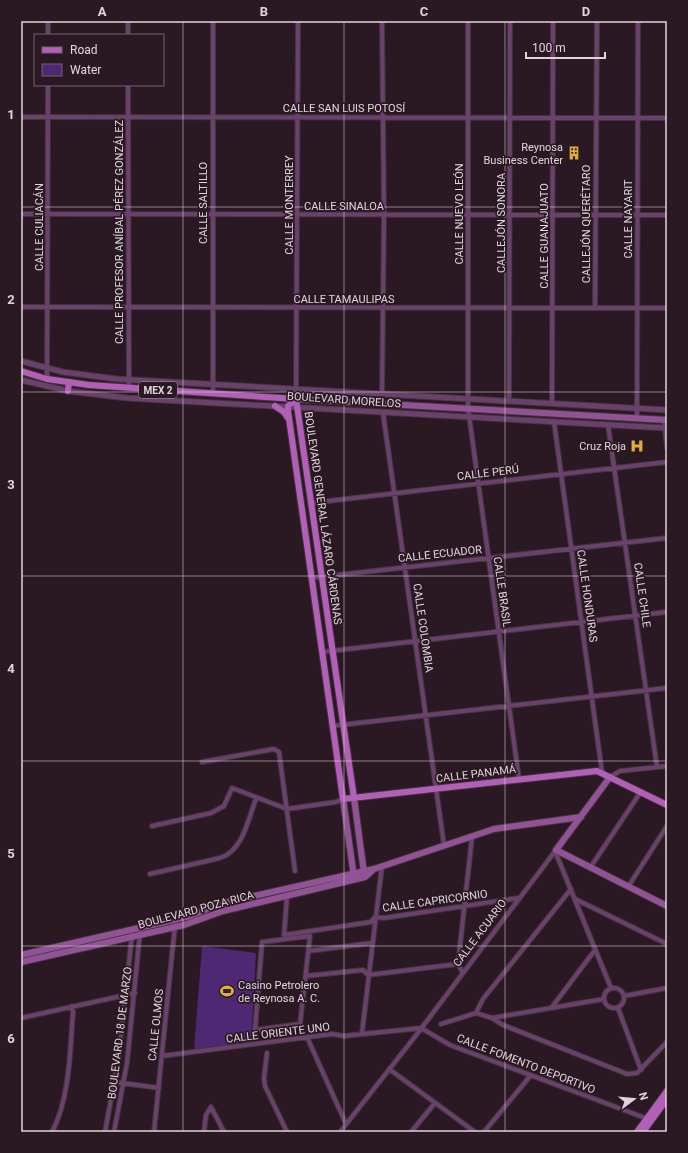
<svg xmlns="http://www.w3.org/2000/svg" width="688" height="1153" viewBox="0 0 688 1153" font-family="Roboto,sans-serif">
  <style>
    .water { fill: #4e2872 }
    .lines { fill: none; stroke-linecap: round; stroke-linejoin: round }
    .minor-casing { stroke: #43333d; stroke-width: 6 }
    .tertiary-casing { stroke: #43333d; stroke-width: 7 }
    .secondary-casing { stroke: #43333d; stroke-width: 8 }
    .primary-casing { stroke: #43333d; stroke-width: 8 }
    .minor { stroke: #69416b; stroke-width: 4 }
    .tertiary { stroke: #69416b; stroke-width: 5 }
    .secondary { stroke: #925396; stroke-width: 6 }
    .primary { stroke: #b25fb8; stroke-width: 6 }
    .grid { fill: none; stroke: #e0d4da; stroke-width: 1; stroke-opacity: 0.55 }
    .labels { text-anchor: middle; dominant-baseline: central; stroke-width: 3.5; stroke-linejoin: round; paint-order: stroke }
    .shield { fill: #2a1923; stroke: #a99ca3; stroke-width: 1 }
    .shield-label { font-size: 10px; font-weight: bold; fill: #e0d4da }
    .street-label { font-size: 11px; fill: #e0d4da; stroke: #2a1923 }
    .poi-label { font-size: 11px; fill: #e0d4da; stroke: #2a1923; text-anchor: end }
    .neatline { fill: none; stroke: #e0d4da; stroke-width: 1.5 }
    .grid-label { font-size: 13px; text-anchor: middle; font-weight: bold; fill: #e0d4da }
  </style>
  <rect width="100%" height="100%" fill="#2a1923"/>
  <path class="water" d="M202,946L256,953L251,1043L194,1050Z"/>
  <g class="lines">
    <g class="minor-casing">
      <path id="minor" d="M213,21V394
        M468,21V408L519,779
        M48,35V21
        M128,35V21
        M128,85L129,388
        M21,117L667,118
        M21,214L667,215
        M21,307L667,308
        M595,308L597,21
        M47,379L48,85
        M382,394L384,215L382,21
        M296,399L298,21
        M509,401L510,21
        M552,403L553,21
        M383,413L444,845
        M637,418L638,21
        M664,419L667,448
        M554,422L602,772
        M608,425L657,767
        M311,503L667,462
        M311,578L667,538
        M322,652L667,612
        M332,726L667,688
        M202,762L274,749L279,752L295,871
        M610,777L620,771L667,766
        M152,826L211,813L224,806L232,788L287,809L336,802L343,799
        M555,851L611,988
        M590,868L640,793
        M150,874L220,858C243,851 248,819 256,799
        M628,887L667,826
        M287,896L284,935L371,922L375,917L384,918L519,898
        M575,899L667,944
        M310,936L300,1024L255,1030L262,942Z
        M309,951L372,943
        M463,973L458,964L472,837
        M306,976L363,970L368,975L458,964
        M604 998a10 10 0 1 1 20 0a10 10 0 1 1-20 0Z
        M624,996L667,988
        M552,1007L595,950
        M618,1008L641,1070
        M476,1013L483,999L571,889
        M21,1018L135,993
        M492,1018L503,1025L627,1074L637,1073L667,1042
        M441,1024L476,1013L492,1018L604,999
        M421,1028L450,1045L648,1119
        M362,1033L382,866
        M307,1037L346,1124
        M267,1053L264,1078L265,1086L287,1132
        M162,1056L332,1034L344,1036L421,1028
        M389,1069L475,1132
        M115,1082L159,1088
        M52,1132C70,1098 70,1050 73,1012L72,1006
        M105,1132L118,1061L132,935
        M114,1132L127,1063L140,933
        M154,1132L175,925
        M204,1132L206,1115L211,1107L224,1132
        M340,1132L417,1034L556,850
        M411,1132L435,1103
        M484,1132L531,1075"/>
    </g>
    <g class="tertiary-casing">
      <path id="tertiary" d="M21,361L63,372L117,379L667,410
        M21,380L68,391L127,398L667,428"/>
    </g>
    <g class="secondary-casing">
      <path id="secondary" d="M296,399L667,420
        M610,777L556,850L667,906
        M354,798L364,873
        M343,799L354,877
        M21,955L174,920L190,916L223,903L374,869L494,829L581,817
        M21,962L184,925L223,911L365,877L374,869"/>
    </g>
    <g class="primary-casing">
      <path id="primary" d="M21,371L47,379L89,385L296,399
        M68,391L69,382
        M296,399L288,406V411L343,799L597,771L667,805
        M296,399L354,798
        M275,406L284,412L288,418
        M637,1132L667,1091
        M643,1132L667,1099"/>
    </g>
    <use href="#minor" class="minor"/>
    <use href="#tertiary" class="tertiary"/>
    <use href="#secondary" class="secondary"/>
    <use href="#primary" class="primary"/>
  </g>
  <path class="grid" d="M183,21V1132M344,21V1132M505,21V1132M21,207H667M21,392H667M21,576H667M21,761H667M21,946H667"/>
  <defs>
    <g id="building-bare" transform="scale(1.08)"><path d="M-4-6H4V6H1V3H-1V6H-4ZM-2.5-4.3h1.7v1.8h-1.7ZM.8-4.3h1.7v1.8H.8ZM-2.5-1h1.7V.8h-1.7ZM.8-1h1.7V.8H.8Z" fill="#e1af34" stroke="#2a1923" stroke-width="2.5" paint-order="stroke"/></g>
    <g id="hospital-bare" transform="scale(1.08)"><path d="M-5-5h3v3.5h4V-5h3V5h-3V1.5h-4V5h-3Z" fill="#e1af34" stroke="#2a1923" stroke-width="2.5" paint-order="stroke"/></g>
    <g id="stadium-bare" transform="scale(1.08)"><path d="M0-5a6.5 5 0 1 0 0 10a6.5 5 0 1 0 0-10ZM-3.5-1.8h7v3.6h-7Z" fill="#e1af34" stroke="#2a1923" stroke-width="2.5" paint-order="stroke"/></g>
  </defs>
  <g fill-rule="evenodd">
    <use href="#building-bare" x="574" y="153"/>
    <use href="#hospital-bare" x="637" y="446"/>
    <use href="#stadium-bare" x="227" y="991"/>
  </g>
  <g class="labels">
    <rect class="shield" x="139" y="382" width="38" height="16" rx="3"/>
    <g class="shield-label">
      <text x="158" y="390">MEX 2</text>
    </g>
    <g class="street-label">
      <text x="344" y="108">CALLE SAN LUIS POTOSÍ</text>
      <text transform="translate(203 203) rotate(-90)">CALLE SALTILLO</text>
      <text transform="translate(289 205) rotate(-90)">CALLE MONTERREY</text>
      <text x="344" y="206">CALLE SINALOA</text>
      <text transform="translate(459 214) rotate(-90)">CALLE NUEVO LEÓN</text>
      <text transform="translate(628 219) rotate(-90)">CALLE NAYARIT</text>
      <text transform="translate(501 223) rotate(-90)">CALLEJÓN SONORA</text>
      <text transform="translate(586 224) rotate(-90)">CALLEJÓN QUERÉTARO</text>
      <text transform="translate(39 227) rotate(-90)">CALLE CULIACÁN</text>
      <text transform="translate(119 232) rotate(-90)">CALLE PROFESOR ANÍBAL PÉREZ GONZÁLEZ</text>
      <text transform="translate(544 236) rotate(-90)">CALLE GUANAJUATO</text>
      <text x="344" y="299">CALLE TAMAULIPAS</text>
      <text transform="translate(344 400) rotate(4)">BOULEVARD MORELOS</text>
      <text transform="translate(488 473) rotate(-7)">CALLE PERÚ</text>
      <text transform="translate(323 518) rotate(82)">BOULEVARD GENERAL LÁZARO CÁRDENAS</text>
      <text transform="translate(440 554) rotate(-6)">CALLE ECUADOR</text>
      <text transform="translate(502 592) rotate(82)">CALLE BRASIL</text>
      <text transform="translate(642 595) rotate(82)">CALLE CHILE</text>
      <text transform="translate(587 596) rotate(82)">CALLE HONDURAS</text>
      <text transform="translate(423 628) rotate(82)">CALLE COLOMBIA</text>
      <text transform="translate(476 774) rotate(-7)">CALLE PANAMÁ</text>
      <text transform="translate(435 901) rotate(-8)">CALLE CAPRICORNIO</text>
      <text transform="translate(196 910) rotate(-15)">BOULEVARD POZA RICA</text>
      <text transform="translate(480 933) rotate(-53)">CALLE ACUARIO</text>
      <text transform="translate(156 1025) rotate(-84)">CALLE OLMOS</text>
      <text transform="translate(120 1033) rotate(-83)">BOULEVARD 18 DE MARZO</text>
      <text transform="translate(278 1033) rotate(-7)">CALLE ORIENTE UNO</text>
      <text transform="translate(526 1064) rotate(21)">CALLE FOMENTO DEPORTIVO</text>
    </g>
    <g class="poi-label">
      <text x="563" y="147">Reynosa<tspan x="563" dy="13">Business Center</tspan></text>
      <text x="626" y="446">Cruz Roja</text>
      <text x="238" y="985" text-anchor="start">Casino Petrolero<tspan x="238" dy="13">de Reynosa A. C.</tspan></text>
    </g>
  </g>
  <rect width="688" height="1153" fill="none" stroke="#2a1923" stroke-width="44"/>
  <rect x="34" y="34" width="130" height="52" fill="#2a1923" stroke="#73646c"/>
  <rect x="42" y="47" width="20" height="6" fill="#b25fb8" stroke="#73646c"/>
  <text x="70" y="54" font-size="12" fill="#e0d4da">Road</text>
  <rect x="42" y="64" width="20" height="12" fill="#4e2872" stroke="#73646c"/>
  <text x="70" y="74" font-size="12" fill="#e0d4da">Water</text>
  <g transform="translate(634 1099) rotate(74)" stroke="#2a1923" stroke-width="3" paint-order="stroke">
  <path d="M0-3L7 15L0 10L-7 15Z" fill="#e0d4da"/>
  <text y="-6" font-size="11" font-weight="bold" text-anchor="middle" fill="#e0d4da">N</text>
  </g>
  <path d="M526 52v6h79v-6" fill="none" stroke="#e0d4da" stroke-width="2"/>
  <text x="532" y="52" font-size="12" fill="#e0d4da" stroke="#2a1923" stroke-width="3" paint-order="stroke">100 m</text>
  <rect x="22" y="22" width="644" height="1109" class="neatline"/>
  <g class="grid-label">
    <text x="102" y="16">A</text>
    <text x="264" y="16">B</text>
    <text x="424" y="16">C</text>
    <text x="586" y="16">D</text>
    <text x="11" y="119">1</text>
    <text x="11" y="304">2</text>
    <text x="11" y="489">3</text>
    <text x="11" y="673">4</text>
    <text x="11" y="858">5</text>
    <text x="11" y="1043">6</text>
  </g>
</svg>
